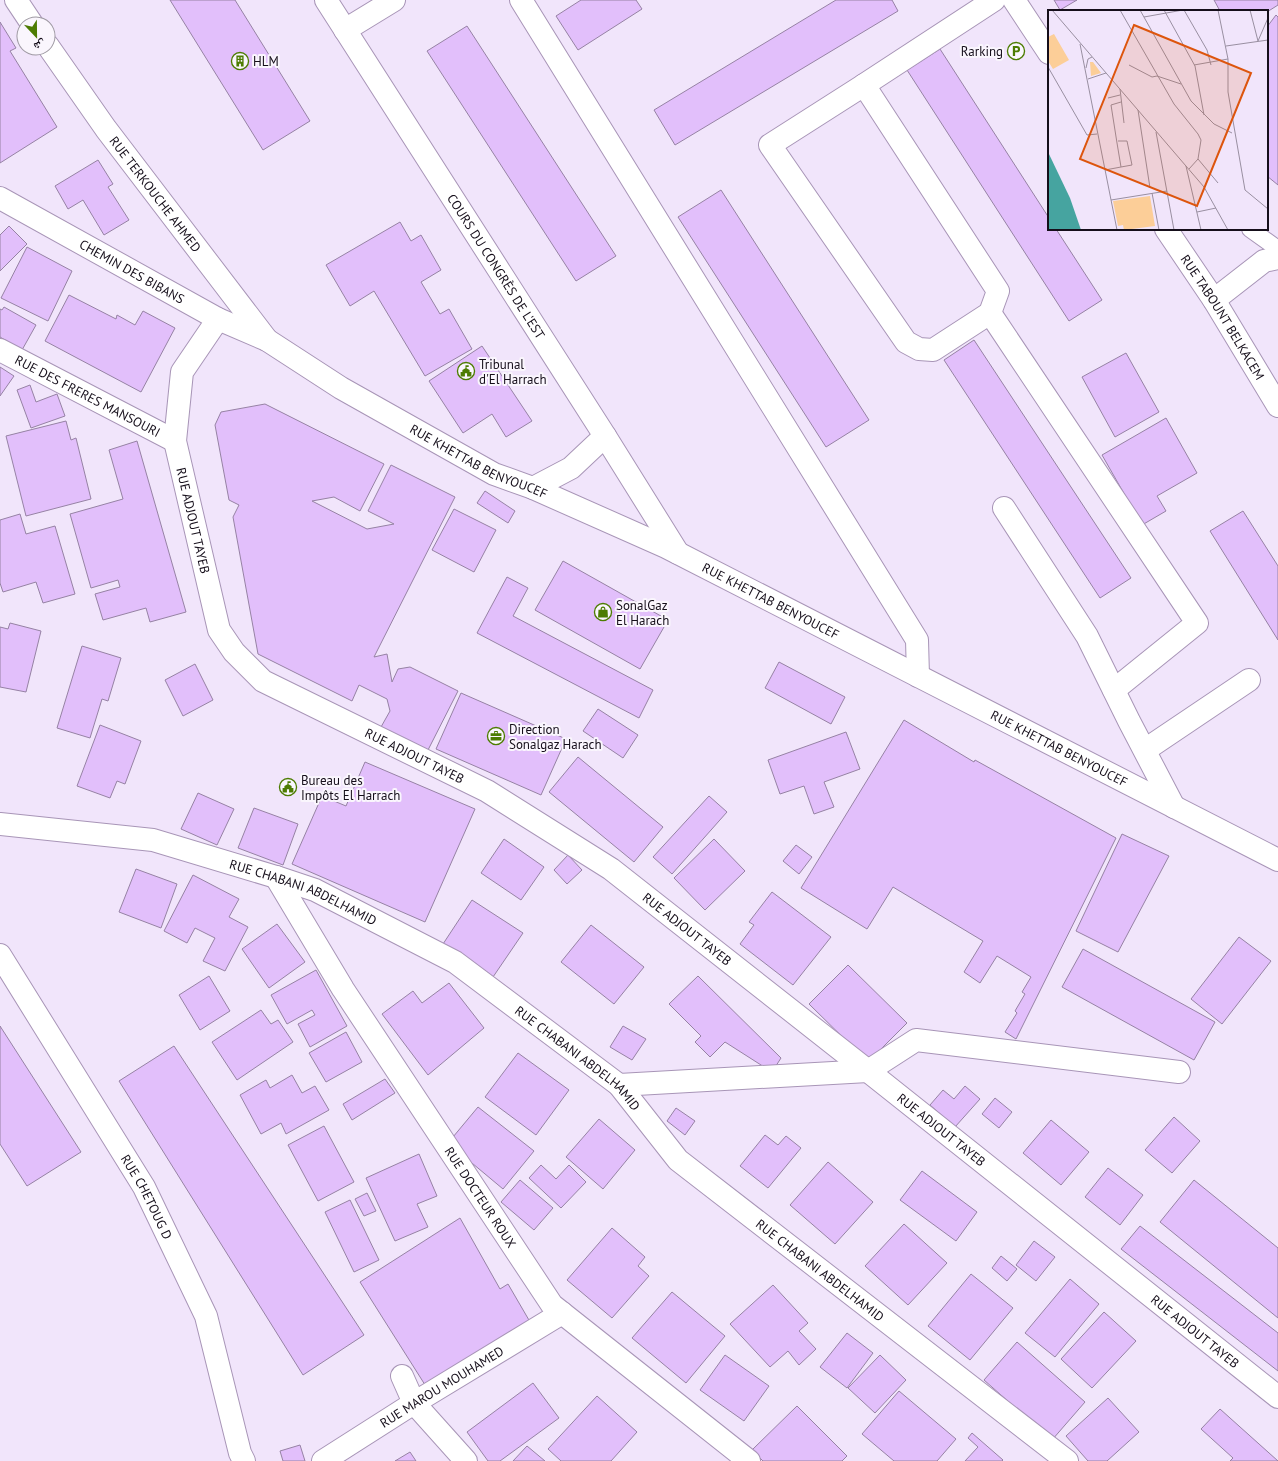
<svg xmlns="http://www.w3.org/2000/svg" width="1278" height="1461" viewBox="0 0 1278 1461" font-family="'PT Sans','Noto Naskh Arabic',sans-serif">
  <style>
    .building { fill: #e2bffb; stroke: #9682a4 }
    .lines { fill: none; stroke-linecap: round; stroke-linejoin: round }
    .lane-casing { stroke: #a895b7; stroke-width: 18 }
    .street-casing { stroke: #a895b7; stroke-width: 24 }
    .secondary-casing { stroke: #a895b7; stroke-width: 24 }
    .lane { stroke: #fff; stroke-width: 16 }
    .street { stroke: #fff; stroke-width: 22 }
    .secondary { stroke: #fff; stroke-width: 22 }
    .labels { text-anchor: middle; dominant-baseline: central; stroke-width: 4; stroke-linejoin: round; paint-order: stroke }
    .poi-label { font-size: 13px; fill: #150e1a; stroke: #faf6fd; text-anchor: start }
    .street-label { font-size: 13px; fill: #150e1a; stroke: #faf6fd }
    .inset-road { fill: none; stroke: #998fa1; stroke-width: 1 }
    .view { fill: #dd550d; fill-opacity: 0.15; stroke: #dd550d; stroke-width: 2 }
    .inset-edge { fill: none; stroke: #150e1a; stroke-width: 2 }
  </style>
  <rect width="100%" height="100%" fill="#f1e5fb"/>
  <path class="building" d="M170,0H235L310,121L263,150Z
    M581,0H636L642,9L578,50L556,16Z
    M836,0H892L898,11L675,145L654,110Z
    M1054,0H1077L1060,10Z
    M1214,0H1278V5L1267,12L1220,11Z
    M1276,15L1278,17V185L1267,176V27Z
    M0,22L16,48L10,51L57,127L0,163Z
    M467,26L616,256L576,281L427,51Z
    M940,49L1049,218V229H1056L1102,300L1069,321L907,70Z
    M98,160L113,184L108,187L129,220L104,235L83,200L68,209L55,186Z
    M721,190L869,420L826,447L678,217Z
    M400,222L411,241L421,235L441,270L421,282L440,314L449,309L472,349L425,376L374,291L350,306L326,265Z
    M9,226L27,244L0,271V235Z
    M27,247L72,271L48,321L1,298Z
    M69,295L116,319L117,315L135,325L143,311L175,328L141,392L45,341Z
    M4,307L36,325L22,350L0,337V309L2,310Z
    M974,340L1131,578L1100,598L944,360Z
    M482,346L532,421L506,437L492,414L463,433L429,381Z
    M1126,353L1159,412L1115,437L1082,377Z
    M0,367L14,376L0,396Z
    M30,385L36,402L57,394L65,416L31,428L17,390Z
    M265,404L384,464L360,511L334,497L312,501L367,529L394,524L368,511L391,465L455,497L374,657L387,654L392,682L398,669L410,667L458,691L428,750L381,727L390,711L387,699L359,685L352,701L258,654L233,517L239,505L229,500L215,425L221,412Z
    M1166,418L1197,473L1157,496L1166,511L1142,525L1102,455Z
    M66,421L71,440L76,438L91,499L26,516L6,436Z
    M137,441L186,612L150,622L146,608L103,620L95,594L120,587L118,580L91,588L70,514L123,499L109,450Z
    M485,491L515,511L508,523L477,503Z
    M454,509L496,530L474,572L432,550Z
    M1243,511L1278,566V640L1210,531Z
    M20,514L26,534L55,526L75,594L43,603L36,582L3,592L0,583V520Z
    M563,561L668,620L640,669L535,610Z
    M507,577L528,588L513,616L653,690L639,718L477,633Z
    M10,623L41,631L26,692L0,687V627L8,629Z
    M82,646L121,658L108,701L102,699L90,738L57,728Z
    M779,662L845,697L831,724L765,688Z
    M195,664L213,700L183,716L165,680Z
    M461,693L566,739L541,795L436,749Z
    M598,709L638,735L623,758L583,731Z
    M904,720L974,762L975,760L1116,838L1016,1039L1005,1032L1017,1013L1015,1011L1025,994L1022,992L1031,977L997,956L980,983L964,972L983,941L893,887L867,929L801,888Z
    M100,725L141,741L125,784L117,781L110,798L77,786Z
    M846,732L860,769L824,782L834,807L814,814L804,786L780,794L768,760Z
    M578,757L663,827L634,862L549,792Z
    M365,762L475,809L425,922L292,864L322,796L346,806Z
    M198,793L234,809L217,845L181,829Z
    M709,796L727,812L672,874L653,857Z
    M254,808L298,824L283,865L238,848Z
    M1122,834L1169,856L1118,952L1076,931Z
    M504,839L544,867L521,900L481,873Z
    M714,839L745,871L705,910L674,878Z
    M796,845L812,857L799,874L783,861Z
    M568,855L582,870L567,884L554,870Z
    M136,869L177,884L161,928L119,912Z
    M193,875L239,899L229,917L248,927L225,971L203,961L215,938L195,928L187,943L164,931Z
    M772,892L831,937L793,985L740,944L754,925L749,922Z
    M472,900L523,933L493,977L443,944Z
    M277,924L305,962L269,988L242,949Z
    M591,925L644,967L614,1004L561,962Z
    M1239,937L1271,961L1222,1024L1191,999Z
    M1083,949L1215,1022L1194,1060L1062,987Z
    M848,965L907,1023L868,1062L809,1004Z
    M316,970L347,1026L310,1047L298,1024L315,1015L312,1010L287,1024L271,995Z
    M209,976L230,1011L200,1030L179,995Z
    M698,976L781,1058L772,1072L725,1042L710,1057L695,1042L701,1036L669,1004Z
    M449,983L484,1028L428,1075L382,1014L413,991L422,1003Z
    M261,1010L271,1024L278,1020L293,1042L237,1080L212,1042Z
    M0,1026L81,1152L27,1186L0,1144Z
    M623,1026L646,1039L632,1060L610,1047Z
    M346,1032L362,1062L326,1082L309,1053Z
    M174,1046L364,1335L303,1375L119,1081Z
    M518,1053L569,1090L536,1135L485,1097Z
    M292,1075L302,1093L315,1086L329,1110L286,1134L281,1123L261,1134L240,1095L266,1080L270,1088Z
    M385,1079L395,1093L352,1120L343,1104Z
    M965,1086L980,1099L955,1127L930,1105L943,1090L954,1099Z
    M995,1098L1012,1112L999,1128L982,1114Z
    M478,1107L534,1151L503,1189L448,1143Z
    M676,1108L695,1121L685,1135L667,1121Z
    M1174,1117L1200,1141L1172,1173L1145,1150Z
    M599,1119L635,1150L603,1189L566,1157Z
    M1051,1120L1089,1152L1061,1185L1023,1153Z
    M324,1126L354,1182L318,1201L288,1145Z
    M765,1135L778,1145L786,1136L801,1148L768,1188L740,1166Z
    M419,1154L437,1196L417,1204L428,1227L395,1241L366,1178Z
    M828,1162L873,1202L835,1244L790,1205Z
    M541,1165L556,1179L569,1165L586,1182L561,1208L529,1178Z
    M1108,1168L1143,1195L1120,1225L1085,1197Z
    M922,1171L977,1212L956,1241L900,1200Z
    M520,1180L553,1208L534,1230L501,1202Z
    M1194,1180L1278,1248V1318L1160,1222Z
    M367,1193L376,1211L364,1216L355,1199Z
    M350,1200L379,1260L354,1272L325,1212Z
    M460,1218L500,1289L508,1284L533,1327L427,1388L360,1282Z
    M904,1224L947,1263L908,1305L865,1266Z
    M1140,1226L1278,1333V1371L1121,1249Z
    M612,1228L645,1257L638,1266L649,1276L612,1318L567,1280Z
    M1034,1241L1055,1257L1036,1281L1016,1265Z
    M1001,1256L1017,1269L1007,1281L992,1268Z
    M971,1274L1013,1308L970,1360L928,1326Z
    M1070,1279L1099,1304L1055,1357L1025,1333Z
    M773,1285L808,1323L799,1331L816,1349L799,1365L788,1351L770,1367L730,1324Z
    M672,1292L725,1336L686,1383L632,1338Z
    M1104,1312L1136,1341L1092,1388L1061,1359Z
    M847,1333L873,1353L847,1388L820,1367Z
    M1017,1342L1085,1402L1052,1440L984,1380Z
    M725,1355L769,1386L744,1421L700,1390Z
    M880,1355L906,1380L875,1413L848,1388Z
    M533,1383L559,1418L500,1461H488L467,1432Z
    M899,1391L956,1439L937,1461H894L862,1434Z
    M597,1396L637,1432L611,1461H561L548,1449Z
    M1108,1398L1139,1432L1107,1461H1088L1066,1436Z
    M797,1406L847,1456L842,1461H763L752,1450Z
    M1220,1409L1278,1461H1230L1233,1458L1201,1429Z
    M972,1433L1003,1460L1002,1461H965L978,1447L968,1438Z
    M300,1445L305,1461H283L280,1451Z
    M527,1446L545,1461H513Z
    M410,1452L416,1461H395Z"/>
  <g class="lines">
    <g class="lane-casing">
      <path id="lane" d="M1250,229L1278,249"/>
    </g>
    <g class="street-casing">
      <g id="street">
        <path d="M16,0L32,24"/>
        <path id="s1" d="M326,0L605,436L678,553"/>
        <path d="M521,0L917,640L918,676"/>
        <path d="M345,30L394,0"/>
        <path id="s2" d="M48,46L106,129L267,340"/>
        <path d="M864,85L998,291L990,313L933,350L919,349L906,342L770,145Z"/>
        <path d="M864,85L994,0"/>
        <path d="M1214,300L1264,261L1278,258"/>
        <path d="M990,313L1197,623L1114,690"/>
        <path id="s3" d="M218,319L182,372L175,441L219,630L234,652L263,681L487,791L611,869L868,1071L1278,1397"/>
        <path id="s4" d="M0,350L175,441"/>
        <path d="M533,488L571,468L605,436"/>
        <path d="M1004,508L1087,636L1129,721L1174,807"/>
        <path d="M1145,750L1249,680"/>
        <path id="s5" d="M0,824L153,840L276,877L315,890L455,962L619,1085L678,1160L1067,1461"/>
        <path id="s6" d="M276,877L343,989L552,1305L749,1461"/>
        <path id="s7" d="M0,955L144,1187L206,1316L240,1453L244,1461"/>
        <path d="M619,1085L868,1071L916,1040L1179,1072"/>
        <path d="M402,1376L414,1403L466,1461"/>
        <path id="s8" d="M323,1461L414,1403L562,1313"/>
      </g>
    </g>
    <g class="secondary-casing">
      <g id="secondary">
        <path d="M1014,0L1049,53"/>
        <path id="s9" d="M0,198L218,319L267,340L341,388L494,474L533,488L666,547L1278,860"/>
        <path id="s10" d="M1166,229L1214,300L1278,406"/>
      </g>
    </g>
    <use href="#lane" class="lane"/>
    <use href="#street" class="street"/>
    <use href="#secondary" class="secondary"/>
  </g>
  <defs>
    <g id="parking-ring" transform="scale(0.9)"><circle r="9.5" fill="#faf6fd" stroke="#4d7c02" stroke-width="1.5"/><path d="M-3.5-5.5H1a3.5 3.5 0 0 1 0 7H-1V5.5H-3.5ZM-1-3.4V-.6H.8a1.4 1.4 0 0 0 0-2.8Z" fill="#4d7c02"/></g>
    <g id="building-ring" transform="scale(0.9)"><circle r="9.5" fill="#faf6fd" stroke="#4d7c02" stroke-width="1.5"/><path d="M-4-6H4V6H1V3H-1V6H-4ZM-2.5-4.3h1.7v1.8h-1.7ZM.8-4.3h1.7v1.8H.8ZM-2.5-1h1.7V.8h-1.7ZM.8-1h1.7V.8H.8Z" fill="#4d7c02"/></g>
    <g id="civic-ring" transform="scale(0.9)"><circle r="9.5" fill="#faf6fd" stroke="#4d7c02" stroke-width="1.5"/><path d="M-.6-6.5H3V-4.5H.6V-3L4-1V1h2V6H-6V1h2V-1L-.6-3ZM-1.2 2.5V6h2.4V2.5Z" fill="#4d7c02"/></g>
    <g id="shop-ring" transform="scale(0.9)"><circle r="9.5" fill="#faf6fd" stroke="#4d7c02" stroke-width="1.5"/><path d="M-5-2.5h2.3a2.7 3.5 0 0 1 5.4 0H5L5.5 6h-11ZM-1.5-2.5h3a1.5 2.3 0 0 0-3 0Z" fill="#4d7c02"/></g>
    <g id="office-ring" transform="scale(0.9)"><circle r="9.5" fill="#faf6fd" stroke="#4d7c02" stroke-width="1.5"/><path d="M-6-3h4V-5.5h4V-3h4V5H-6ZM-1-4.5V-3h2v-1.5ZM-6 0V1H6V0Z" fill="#4d7c02"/></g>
  </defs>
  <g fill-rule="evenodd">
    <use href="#parking-ring" x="1016" y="51"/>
    <use href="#building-ring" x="240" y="61"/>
    <use href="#civic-ring" x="466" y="371"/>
    <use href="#shop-ring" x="603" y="612"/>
    <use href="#office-ring" x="496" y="736"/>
    <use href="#civic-ring" x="288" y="787"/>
  </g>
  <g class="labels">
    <g class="poi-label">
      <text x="1003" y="51" text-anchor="end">Rarking</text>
      <text x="253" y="61">HLM</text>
      <text x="479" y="364">Tribunal<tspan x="479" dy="15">d'El Harrach</tspan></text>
      <text x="616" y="605">SonalGaz<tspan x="616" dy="15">El Harach</tspan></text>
      <text x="509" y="729">Direction<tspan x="509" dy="15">Sonalgaz Harach</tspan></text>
      <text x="301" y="780">Bureau des<tspan x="301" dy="15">Impôts El Harrach</tspan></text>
    </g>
    <g class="street-label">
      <text stroke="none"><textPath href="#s2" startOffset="183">RUE TERKOUCHE AHMED</textPath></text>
      <text stroke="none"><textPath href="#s1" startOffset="316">COURS DU CONGRÈS DE L'EST</textPath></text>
      <text stroke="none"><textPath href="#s9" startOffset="151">CHEMIN DES BIBANS</textPath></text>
      <text stroke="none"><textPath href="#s10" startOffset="105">RUE TABOUNT BELKACEM</textPath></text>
      <text stroke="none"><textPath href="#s4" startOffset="99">RUE DES FRERES MANSOURI</textPath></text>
      <text stroke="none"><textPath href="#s9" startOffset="547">RUE KHETTAB BENYOUCEF</textPath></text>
      <text stroke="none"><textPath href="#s3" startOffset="215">RUE ADJOUT TAYEB</textPath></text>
      <text stroke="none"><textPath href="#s9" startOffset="871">RUE KHETTAB BENYOUCEF</textPath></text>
      <text stroke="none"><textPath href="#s9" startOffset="1195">RUE KHETTAB BENYOUCEF</textPath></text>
      <text stroke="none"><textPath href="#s3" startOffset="564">RUE ADJOUT TAYEB</textPath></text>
      <text stroke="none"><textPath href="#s5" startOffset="313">RUE CHABANI ABDELHAMID</textPath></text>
      <text stroke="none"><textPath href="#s3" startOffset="888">RUE ADJOUT TAYEB</textPath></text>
      <text stroke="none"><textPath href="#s5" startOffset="637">RUE CHABANI ABDELHAMID</textPath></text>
      <text stroke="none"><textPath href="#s3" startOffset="1212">RUE ADJOUT TAYEB</textPath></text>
      <text stroke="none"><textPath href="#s7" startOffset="283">RUE CHETOUG D</textPath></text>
      <text stroke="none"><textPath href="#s6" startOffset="380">RUE DOCTEUR ROUX</textPath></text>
      <text stroke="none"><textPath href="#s5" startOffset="961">RUE CHABANI ABDELHAMID</textPath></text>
      <text stroke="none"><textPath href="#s3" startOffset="1536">RUE ADJOUT TAYEB</textPath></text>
      <text stroke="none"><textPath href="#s8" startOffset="140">RUE MAROU MOUHAMED</textPath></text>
    </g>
  </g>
  <g transform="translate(1048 10)">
    <rect width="220" height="220" fill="#f1e5fb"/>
    <path d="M6,24L21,50L5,59L0,51V27ZM42,52H45L53,63L43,66ZM102,186L107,216L76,220L75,215L70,216L65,191Z" fill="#fcce98"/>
    <path d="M0,142L22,188L33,220H0Z" fill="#46a4a0"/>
    <path class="inset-road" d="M4,0L156,177L180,220M72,0L126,94L150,124L153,130L150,149L141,159M92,0L143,91L166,114L184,123M116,0L147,56L156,105M136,0L159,40L163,55M170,0L180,49V82L197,180L220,199M202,0L210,31M96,7L135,0M210,31L220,8M32,34L69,220M178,36L220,30M81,55L104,67L109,66L133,74M146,55L180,49M0,57L39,125L49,124M38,58L40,49L44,47M40,69L58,63M72,79L76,113M60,88L72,85M90,100L102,178M108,122L126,220M70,131H79L84,155L73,157L69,133L63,95L73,92M150,149L170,173M138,156L153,220M57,160L73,157M104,183L111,220M63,190L119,181M149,202L168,198"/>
    <path class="view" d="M86,15L203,63L149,196L32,149Z"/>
    <rect width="220" height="220" class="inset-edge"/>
  </g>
  <g transform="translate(36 36) rotate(158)"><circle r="19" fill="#faf6fd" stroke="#9e99a2"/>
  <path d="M0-3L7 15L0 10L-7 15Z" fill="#4d7c02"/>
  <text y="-6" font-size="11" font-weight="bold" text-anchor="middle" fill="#150e1a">ش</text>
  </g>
</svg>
